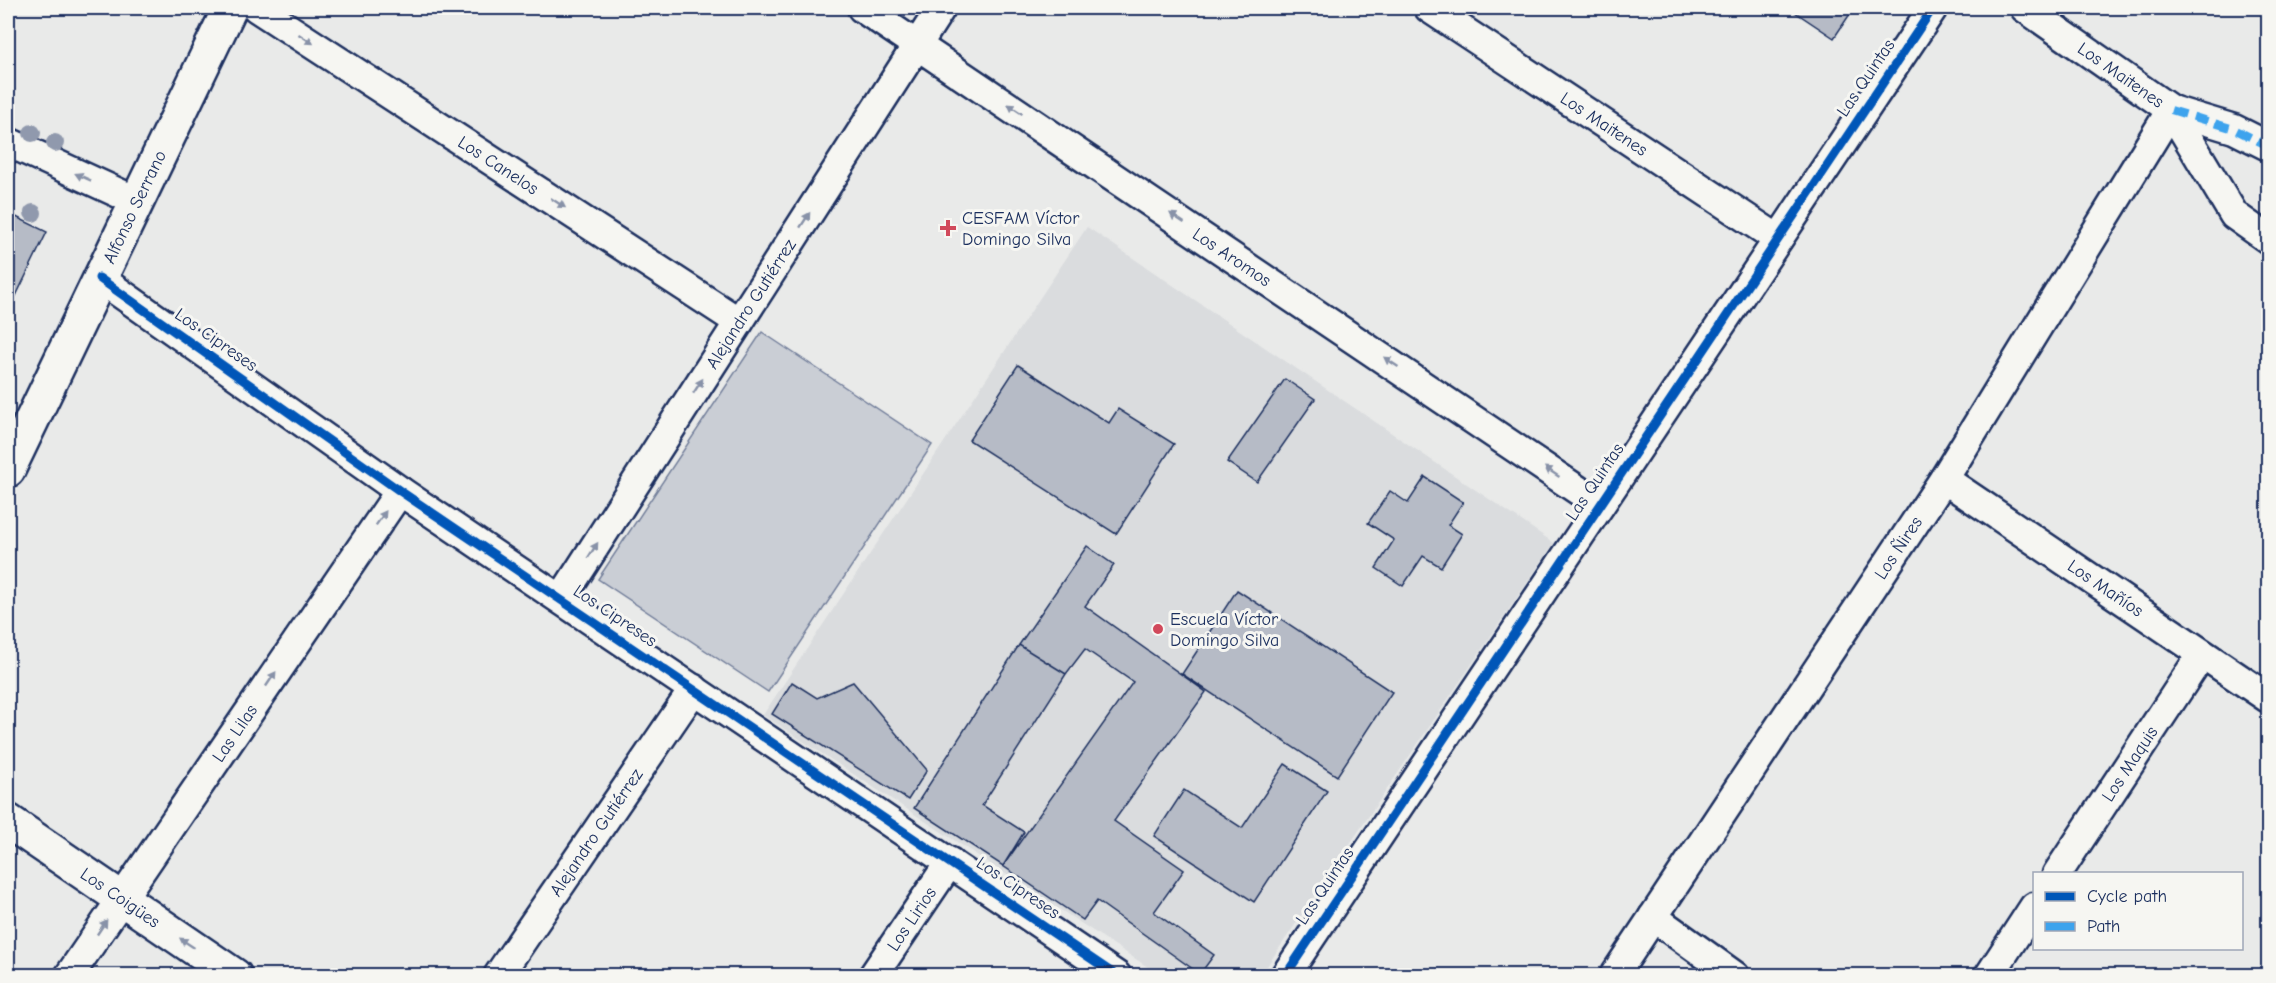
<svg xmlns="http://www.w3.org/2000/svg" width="2276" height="983" viewBox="0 0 2276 983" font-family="'Comic Neue',sans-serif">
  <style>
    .built { fill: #dadcde }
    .green { fill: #caced5; stroke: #727e9a; stroke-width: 1.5 }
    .building { fill: #b6bbc6; stroke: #1b2f5e; stroke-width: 1.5 }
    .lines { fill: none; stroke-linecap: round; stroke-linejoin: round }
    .street-casing { stroke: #1b2f5e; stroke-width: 33 }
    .secondary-casing { stroke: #1b2f5e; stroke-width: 38 }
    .street { stroke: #f6f6f2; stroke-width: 28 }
    .secondary { stroke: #f6f6f2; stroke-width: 33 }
    .quiet { stroke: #3da3ed; stroke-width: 8; stroke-dasharray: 15 8; stroke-linecap: butt }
    .cycleway-casing { stroke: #f6f6f2; stroke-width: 13 }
    .cycleway { stroke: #0057b8; stroke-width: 9 }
    .tree { fill: #9099ad }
    .oneway { fill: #8892a8 }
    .poi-dot { fill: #d1495b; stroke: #f6f6f2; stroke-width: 2 }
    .labels { text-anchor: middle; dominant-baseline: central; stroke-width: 6; stroke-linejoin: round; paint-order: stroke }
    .street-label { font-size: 18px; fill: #1b2f5e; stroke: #f6f6f2 }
    .poi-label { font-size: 18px; fill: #1b2f5e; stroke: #f6f6f2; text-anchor: start }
  </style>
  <rect width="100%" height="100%" fill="#e9eae9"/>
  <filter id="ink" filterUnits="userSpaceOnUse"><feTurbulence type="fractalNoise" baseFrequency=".0167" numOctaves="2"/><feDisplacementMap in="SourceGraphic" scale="12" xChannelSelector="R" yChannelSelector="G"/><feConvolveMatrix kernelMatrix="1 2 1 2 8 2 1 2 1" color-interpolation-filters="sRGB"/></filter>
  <g filter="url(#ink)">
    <path class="built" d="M1087,227L1554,543L1261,975H1160L763,715Z"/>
    <path class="green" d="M762,332L932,445L768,692L598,579Z"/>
    <path class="building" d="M1789,8H1854L1834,38Z
      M10,214L47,232L13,302L8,299Z
      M1018,365L1109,423L1118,409L1174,444L1116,534L969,440Z
      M1285,379L1315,399L1257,482L1227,462Z
      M1425,477L1463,502L1448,525L1462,534L1441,567L1423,556L1403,586L1376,568L1394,540L1368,523L1390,491L1408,503Z
      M1087,546L1114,565L1085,606L1206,692L1114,821L1184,870L1154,912L1214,955L1200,974L1097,901L1083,920L1003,866L1133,682L1085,649L1066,674L1019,645Z
      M1237,590L1392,692L1337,776L1182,674Z
      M1019,645L1066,674L982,805L1024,832L1003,866L914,808Z
      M792,682L817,698L853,682L927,770L908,800L772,714Z
      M1285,764L1327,791L1254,902L1154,836L1184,790L1242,828Z"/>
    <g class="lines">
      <g class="street-casing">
        <g id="street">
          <path id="s1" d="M257,8L739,322"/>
          <path id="s2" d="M862,8L1600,505"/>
          <path id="s3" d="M1429,8L1778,239"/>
          <path id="s4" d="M2025,8L2171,110L2234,215L2268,239"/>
          <path d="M2171,110L2234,129L2268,146"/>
          <path d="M8,142L136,201"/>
          <path d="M99,278L400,491L1117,976"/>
          <path id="s5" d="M1944,479L2268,698"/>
          <path id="s6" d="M561,599L941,8"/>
          <path id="s7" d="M2057,874L2202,654"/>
          <path d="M1653,917L1735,976"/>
          <path id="s8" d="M69,976L400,491"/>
          <path id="s9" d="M498,976L694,689"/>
          <path id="s10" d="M873,976L950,862"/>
          <path d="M1285,976L1933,8"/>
          <path id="s11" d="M1614,976L1944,479L2171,110"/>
          <path d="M1989,976L2034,907"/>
        </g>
      </g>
      <g class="secondary-casing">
        <g id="secondary">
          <path id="s12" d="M8,470L230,8"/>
          <path id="s13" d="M8,821L235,976"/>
        </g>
      </g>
      <use href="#street" class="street"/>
      <use href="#secondary" class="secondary"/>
      <path class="quiet" d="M2171,110L2234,129L2268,146"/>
      <g class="cycleway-casing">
        <path id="cycleway" d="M99,278L400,491L1117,976
          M1285,976L1933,8"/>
      </g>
      <use href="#cycleway" class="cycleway"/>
    </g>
    <g class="tree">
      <circle cx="32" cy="133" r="9"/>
      <circle cx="55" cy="143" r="9"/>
      <circle cx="33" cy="213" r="9"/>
    </g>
    <defs><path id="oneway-solid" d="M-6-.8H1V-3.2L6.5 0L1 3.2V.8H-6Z" transform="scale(1.5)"/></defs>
    <g class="oneway">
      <use href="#oneway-solid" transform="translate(306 39) rotate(33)"/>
      <use href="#oneway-solid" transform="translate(1015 109) rotate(-146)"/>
      <use href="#oneway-solid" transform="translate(83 177) rotate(-156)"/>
      <use href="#oneway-solid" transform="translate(558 203) rotate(33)"/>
      <use href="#oneway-solid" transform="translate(1177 218) rotate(-146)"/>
      <use href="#oneway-solid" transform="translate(805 220) rotate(-57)"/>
      <use href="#oneway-solid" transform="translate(1391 362) rotate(-146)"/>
      <use href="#oneway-solid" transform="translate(698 386) rotate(-57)"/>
      <use href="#oneway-solid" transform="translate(1552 472) rotate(-146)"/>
      <use href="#oneway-solid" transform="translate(381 518) rotate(-55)"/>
      <use href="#oneway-solid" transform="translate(593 550) rotate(-57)"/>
      <use href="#oneway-solid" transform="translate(271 679) rotate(-56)"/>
      <use href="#oneway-solid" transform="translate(102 927) rotate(-56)"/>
      <use href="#oneway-solid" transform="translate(187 943) rotate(-146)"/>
    </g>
  </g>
  <g class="poi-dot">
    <path d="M945 219h6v6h6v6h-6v6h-6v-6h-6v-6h6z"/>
    <circle cx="1158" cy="629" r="6"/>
  </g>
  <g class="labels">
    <g class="street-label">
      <text stroke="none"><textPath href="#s4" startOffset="117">Los Maitenes</textPath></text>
      <text transform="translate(1866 78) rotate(-56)">Las Quintas</text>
      <text stroke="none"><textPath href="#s3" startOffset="210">Los Maitenes</textPath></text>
      <text stroke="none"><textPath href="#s1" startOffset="288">Los Canelos</textPath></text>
      <text stroke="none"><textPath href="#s12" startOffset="292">Alfonso Serrano</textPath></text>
      <text stroke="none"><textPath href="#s2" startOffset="446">Los Aromos</textPath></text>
      <text stroke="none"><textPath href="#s6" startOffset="351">Alejandro Gutiérrez</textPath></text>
      <text transform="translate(216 340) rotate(35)">Los Cipreses</text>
      <text transform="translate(1595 482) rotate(-56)">Las Quintas</text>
      <text stroke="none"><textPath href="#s11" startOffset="514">Los Ñires</textPath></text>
      <text stroke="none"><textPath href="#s5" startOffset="195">Los Mañíos</textPath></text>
      <text transform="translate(615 616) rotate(34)">Los Cipreses</text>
      <text stroke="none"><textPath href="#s8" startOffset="294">Las Lilas</textPath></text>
      <text stroke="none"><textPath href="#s7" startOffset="132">Los Maquis</textPath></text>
      <text stroke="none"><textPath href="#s9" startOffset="174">Alejandro Gutiérrez</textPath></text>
      <text transform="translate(1325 886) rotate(-56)">Las Quintas</text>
      <text transform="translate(1018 888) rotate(34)">Los Cipreses</text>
      <text stroke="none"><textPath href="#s13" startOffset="136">Los Coigües</textPath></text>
      <text stroke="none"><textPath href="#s10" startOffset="69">Los Lirios</textPath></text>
    </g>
    <g class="poi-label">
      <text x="962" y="218">CESFAM Víctor<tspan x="962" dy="21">Domingo Silva</tspan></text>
      <text x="1170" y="619">Escuela Víctor<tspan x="1170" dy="21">Domingo Silva</tspan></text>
    </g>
  </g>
  <rect width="2276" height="983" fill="none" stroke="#f6f6f2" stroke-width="30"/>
  <rect x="15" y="15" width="2246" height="953" fill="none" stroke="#1b2f5e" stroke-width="2" filter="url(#ink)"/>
  <rect x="2033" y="872" width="210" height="78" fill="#f6f6f2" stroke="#9ea6b7" stroke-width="1.5"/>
  <rect x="2045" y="892" width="30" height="9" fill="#0057b8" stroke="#9ea6b7" stroke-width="1.5"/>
  <text x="2087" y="902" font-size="18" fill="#1b2f5e">Cycle path</text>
  <rect x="2045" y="922" width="30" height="9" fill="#3da3ed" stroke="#9ea6b7" stroke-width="1.5"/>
  <text x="2087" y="932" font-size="18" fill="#1b2f5e">Path</text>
</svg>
